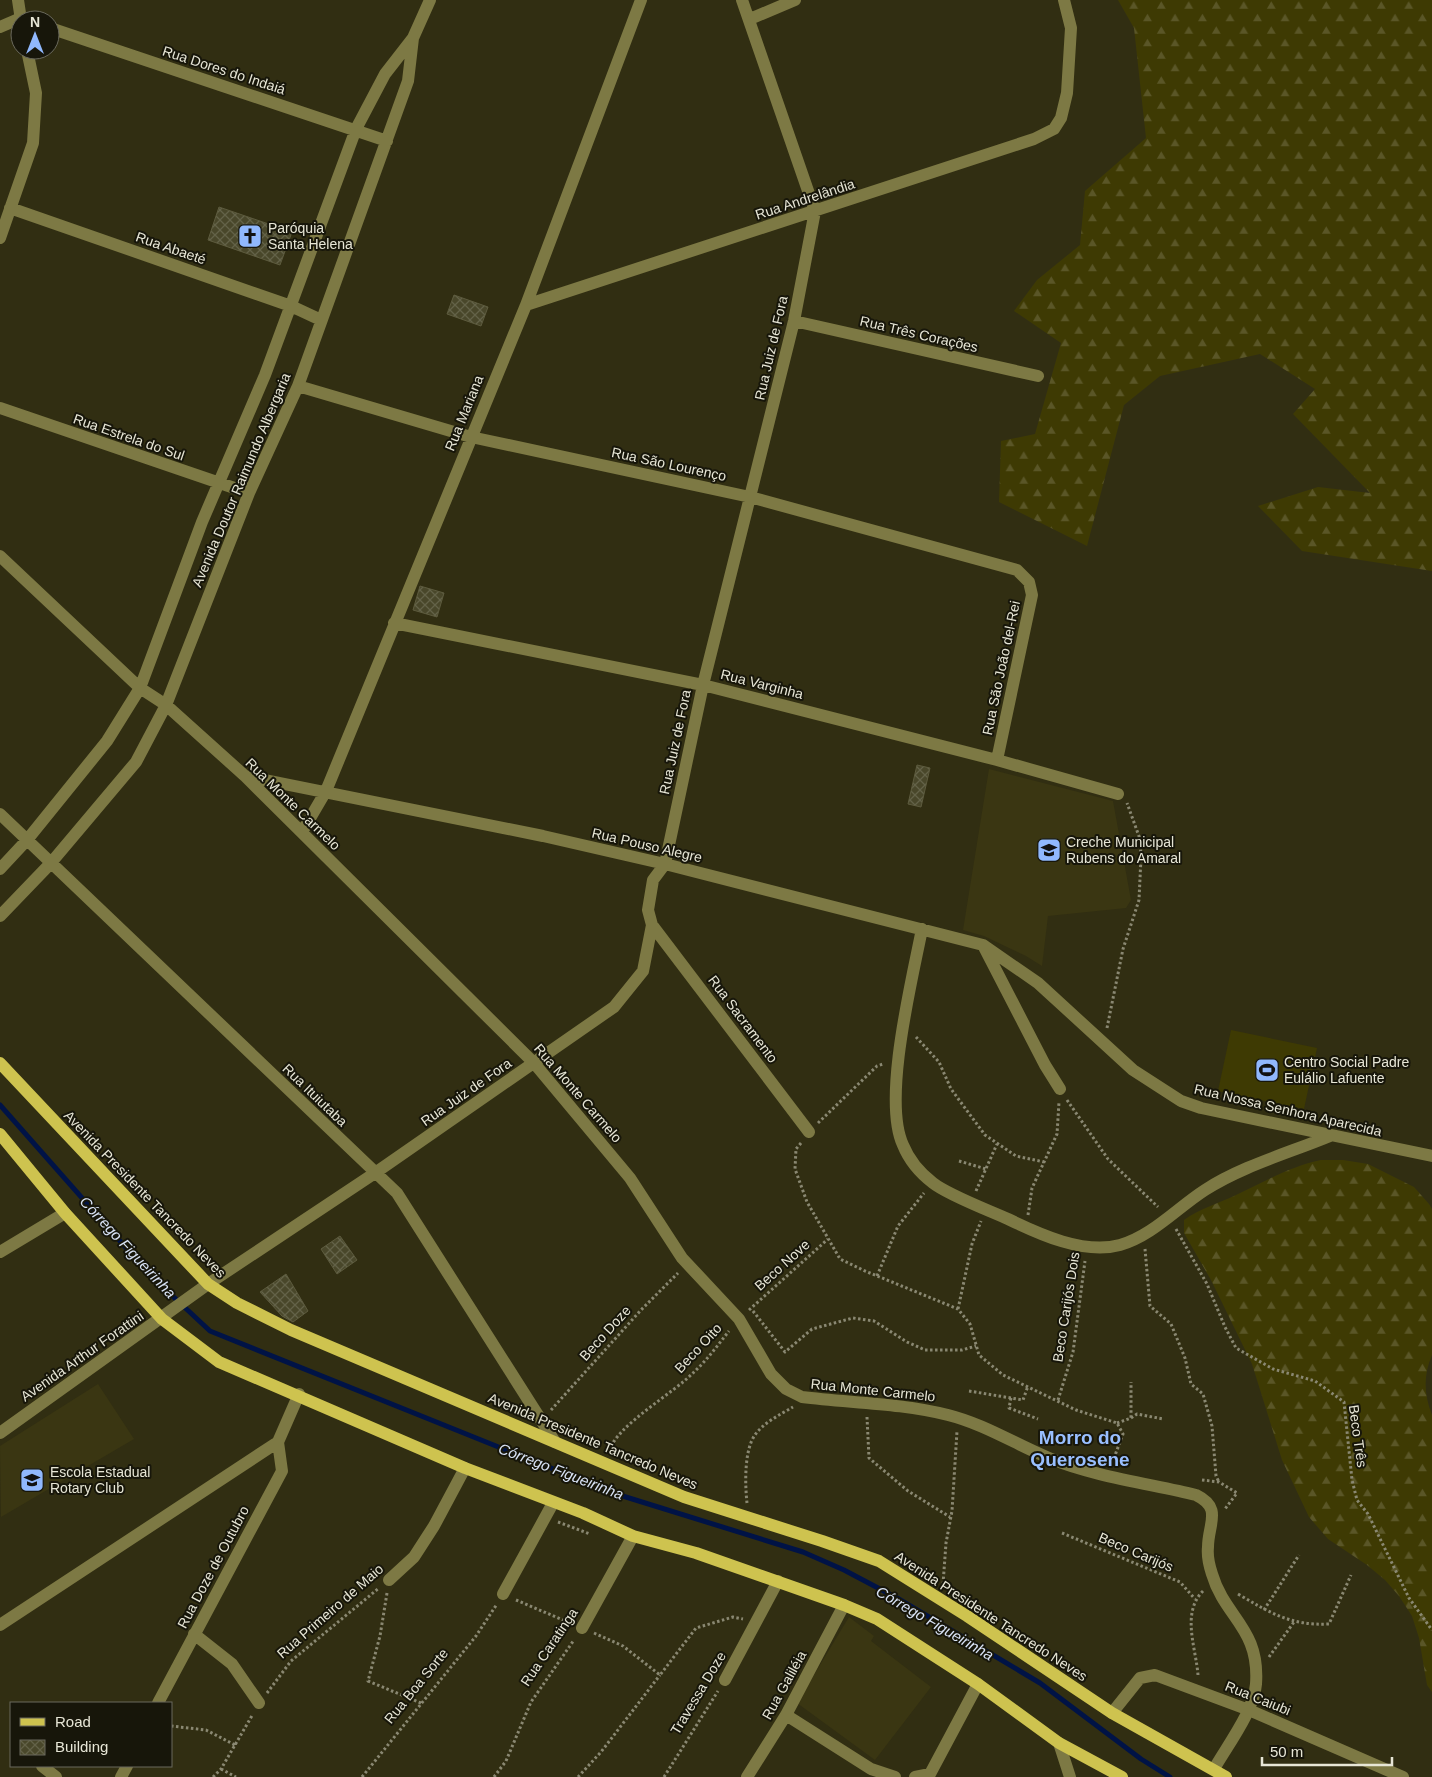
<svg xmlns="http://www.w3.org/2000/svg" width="1432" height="1777" viewBox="0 0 1432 1777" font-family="Arial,sans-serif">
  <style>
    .built { fill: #3a3612 }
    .grass { fill: #3e3a03 }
    .forest { fill: url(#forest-firs) }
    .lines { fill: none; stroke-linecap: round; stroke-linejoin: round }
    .stream { stroke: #001346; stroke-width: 5 }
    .building { fill: url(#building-cross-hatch); stroke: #5d5b3e }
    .path { stroke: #8a8872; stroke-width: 3; stroke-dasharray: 2.5 2.5; stroke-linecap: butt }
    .minor { stroke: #7d7944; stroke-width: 12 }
    .major { stroke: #cec34f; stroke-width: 12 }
    .labels { text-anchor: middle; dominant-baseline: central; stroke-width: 4; stroke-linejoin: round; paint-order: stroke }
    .street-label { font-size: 14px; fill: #e7e6d6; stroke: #17160a }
    .poi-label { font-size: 14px; fill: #e7e6d6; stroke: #17160a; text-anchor: start }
    .water-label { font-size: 15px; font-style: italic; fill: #d9e3f5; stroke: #17160a }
    .district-label { font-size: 19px; font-weight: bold; fill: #99bfff; stroke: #17160a }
  </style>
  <defs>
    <pattern id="forest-firs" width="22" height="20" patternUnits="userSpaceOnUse" patternTransform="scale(1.25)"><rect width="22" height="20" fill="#3e3a03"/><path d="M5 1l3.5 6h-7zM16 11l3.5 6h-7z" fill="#5a5627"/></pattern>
    <pattern id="building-cross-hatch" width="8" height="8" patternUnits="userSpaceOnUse" patternTransform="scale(1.25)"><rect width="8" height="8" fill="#49472a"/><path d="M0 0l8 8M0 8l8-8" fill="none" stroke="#636248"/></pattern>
  </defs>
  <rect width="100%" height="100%" fill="#312e12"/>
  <path class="built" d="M989,769L1113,801L1131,900L1126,908L1048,916L1042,966L1026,956L984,936L963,930Z
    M98,1384L134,1439L1,1517L0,1446Z
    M849,1617L874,1636L871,1641L931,1687L875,1760L797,1703Z"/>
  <path class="grass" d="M1231,1030L1317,1048L1304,1109L1218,1091Z"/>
  <path class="forest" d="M1118,0H1432V571L1302,551L1258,506L1318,487L1370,493L1293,414L1315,389L1260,354L1160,376L1124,405L1087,546L999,502L1001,441L1035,434L1061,343L1014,311L1037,280L1080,245L1085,191L1146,138L1134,28Z
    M1321,1160H1343L1368,1164L1414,1187L1429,1204L1432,1209V1355C1423,1376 1424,1394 1432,1415V1692L1427,1685L1419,1638L1412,1616L1399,1596L1385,1580L1367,1565L1328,1539L1309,1517L1282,1460L1252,1364L1211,1280L1184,1233V1220C1201,1208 1217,1204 1236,1195C1264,1182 1291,1166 1321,1160Z"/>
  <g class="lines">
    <path class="stream" d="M0,1105L150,1275L210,1331L613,1493L803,1552L844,1570L897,1598L1040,1683L1141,1759L1170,1777"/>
  </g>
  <path class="building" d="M219,207L292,232L280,265L208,240Z
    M454,295L488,307L481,326L447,314Z
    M420,586L444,593L437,617L413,610Z
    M917,765L930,768L921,807L908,804Z
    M340,1236L357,1260L337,1274L321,1249Z
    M286,1274L308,1311L293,1322L282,1316L260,1292Z"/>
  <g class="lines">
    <path class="path" d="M1107,1028L1123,949L1139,900L1141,857L1140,839L1127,803
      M916,1037L939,1062L951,1089L985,1135L1016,1156L1044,1162
      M1067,1100L1108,1159L1158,1207
      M818,1123L877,1066L883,1064
      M801,1143L796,1149L795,1169L807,1202L840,1259L865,1271L958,1309L970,1324L979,1355L1003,1375L1076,1410L1117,1423L1123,1434L1114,1458L1116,1465
      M959,1161L986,1169
      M976,1191L997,1144
      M1028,1215L1032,1188L1057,1134L1059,1102
      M1176,1229L1207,1284L1225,1327L1236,1348L1273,1369L1315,1381L1344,1402L1352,1480L1357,1500L1368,1514L1409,1598L1432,1630
      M1145,1249L1150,1306L1171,1324L1185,1358L1191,1384L1203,1394L1212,1426L1216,1476L1219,1482
      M877,1276L898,1226L924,1193
      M958,1309L972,1244L981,1221
      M749,1310L828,1239
      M753,1311L785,1352L812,1329L853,1318L874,1321L907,1342L925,1350H962L976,1346
      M969,1391L1023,1400L1028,1386
      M1011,1398L1009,1408L1038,1419
      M1058,1400L1073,1352L1085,1261
      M551,1410L641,1310L678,1273
      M867,1417L869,1458L908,1491L950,1517
      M1131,1418L1137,1414L1163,1419
      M1117,1423L1131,1418V1382
      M609,1451C617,1425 674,1393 694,1372C707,1360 718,1345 729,1331
      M1202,1480L1219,1482L1237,1493L1225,1509
      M747,1503C745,1485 744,1450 755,1435C763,1423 781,1414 793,1407
      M558,1522L590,1534
      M1062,1533L1180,1582L1195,1599
      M943,1584L946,1543L952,1511L957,1431
      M387,1593L380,1636L368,1681L421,1703
      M1238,1594C1270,1613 1292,1626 1329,1624L1351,1575
      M516,1600L570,1623
      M1264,1610L1299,1555
      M594,1633L623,1646L660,1675L696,1628L733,1617L743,1619
      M1269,1657L1294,1622
      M1198,1675C1196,1648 1181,1613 1203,1591
      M267,1693L291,1661L379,1588
      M171,1726L206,1730L235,1745
      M221,1769L236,1777
      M213,1777L221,1769L253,1714
      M362,1777L476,1636L497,1604
      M494,1777L506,1761L531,1702L574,1640
      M578,1777L601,1752L660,1675
      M664,1777L718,1691"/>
    <path class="minor" d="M18,0L21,20
      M750,19L795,0
      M0,27L21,18L27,20
      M50,28L387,141
      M10,208L291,306L321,320
      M0,238L33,143L36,93L27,50
      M526,305L1034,139L1054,129L1061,118L1067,93L1071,28L1064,0
      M794,321L1038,376
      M298,386L471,437L750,497L1017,570L1029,582L1032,595L997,760
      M0,408L249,493
      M0,556L140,688L166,705L245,776L534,1063L630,1178L682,1258L739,1319L771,1374L786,1389L802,1397C850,1403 901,1403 948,1415C984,1424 1015,1444 1049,1458C1092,1476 1150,1484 1196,1495C1223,1508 1208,1524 1208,1547C1207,1556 1209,1565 1212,1574C1225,1618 1260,1628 1256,1684C1254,1711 1227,1746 1214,1769
      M394,623L703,685L997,760L1118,794
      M245,776L543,836L665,864L983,945L1038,983L1133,1070L1181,1101L1201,1108L1432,1156
      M0,814L397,1193L555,1442
      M302,832L326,791L526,305L641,0
      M0,869L27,840L107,741L140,688L202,522L265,375L356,129L385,74L413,38L430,0
      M0,916L50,864L136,762L166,705L249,493L298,386L408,81L413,38
      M652,925L809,1132
      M922,929C912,980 882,1100 903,1145C909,1160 920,1173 933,1183C948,1195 988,1210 1008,1219C1039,1234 1084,1255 1120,1245C1152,1236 1177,1208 1205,1190C1242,1166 1289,1153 1330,1136
      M984,947L1045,1065L1060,1089
      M0,1252L65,1213
      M0,1433L208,1284L375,1173L614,1007L643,971L652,925L648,910L653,880L665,864L703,685L794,321L815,211L742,0
      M389,1580L414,1557L434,1526L465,1468
      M503,1594L553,1503
      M0,1625L278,1442L299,1394
      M582,1628L633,1536
      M194,1634L232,1664L259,1703
      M725,1680L778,1581
      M158,1703L282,1471L278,1442
      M1112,1713L1140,1678L1155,1675L1249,1710L1403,1777
      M786,1715L871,1769L895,1777
      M1059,1743L1070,1777
      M42,1766L56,1777
      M121,1777L127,1766
      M747,1777L786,1715L844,1605
      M915,1777L930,1774L978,1684"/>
    <path class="major" d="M0,1063L208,1284L237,1303L291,1330L684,1497L822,1541L879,1561L967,1616L1112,1713L1226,1777
      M0,1134L65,1213L162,1319L219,1362L465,1468L583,1513L633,1536L696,1553L844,1605L877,1619L978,1684L1059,1743L1122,1777"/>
  </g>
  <defs>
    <g id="church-square" transform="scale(1.25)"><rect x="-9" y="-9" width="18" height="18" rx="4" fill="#90b8fd" stroke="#17160a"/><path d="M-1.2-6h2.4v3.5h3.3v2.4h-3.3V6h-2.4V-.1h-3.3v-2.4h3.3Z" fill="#111"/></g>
    <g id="school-square" transform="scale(1.25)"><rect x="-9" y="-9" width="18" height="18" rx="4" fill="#90b8fd" stroke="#17160a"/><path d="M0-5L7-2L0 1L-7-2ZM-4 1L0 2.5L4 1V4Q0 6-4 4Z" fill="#111"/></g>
    <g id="stadium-square" transform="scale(1.25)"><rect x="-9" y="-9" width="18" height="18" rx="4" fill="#90b8fd" stroke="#17160a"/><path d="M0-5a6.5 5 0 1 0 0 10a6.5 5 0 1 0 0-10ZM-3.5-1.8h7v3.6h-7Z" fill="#111"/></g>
  </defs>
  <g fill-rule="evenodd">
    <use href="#church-square" x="250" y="236"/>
    <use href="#school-square" x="1049" y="850"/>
    <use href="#stadium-square" x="1267" y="1070"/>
    <use href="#school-square" x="32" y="1480"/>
  </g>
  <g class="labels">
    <g class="street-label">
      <text transform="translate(224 70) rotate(18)">Rua Dores do Indaiá</text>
      <text transform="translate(805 199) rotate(-18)">Rua Andrelândia</text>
      <text transform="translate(171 248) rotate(19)">Rua Abaeté</text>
      <text transform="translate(919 334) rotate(13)">Rua Três Corações</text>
      <text transform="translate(771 348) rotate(-77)">Rua Juiz de Fora</text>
      <text transform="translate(464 413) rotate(-68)">Rua Mariana</text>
      <text transform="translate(129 437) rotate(19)">Rua Estrela do Sul</text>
      <text transform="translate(669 464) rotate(12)">Rua São Lourenço</text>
      <text transform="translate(241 480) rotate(-67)">Avenida Doutor Raimundo Albergaria</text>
      <text transform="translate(1001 668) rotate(-78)">Rua São João del-Rei</text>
      <text transform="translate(762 684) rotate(14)">Rua Varginha</text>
      <text transform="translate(675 742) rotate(-78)">Rua Juiz de Fora</text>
      <text transform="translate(293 804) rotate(44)">Rua Monte Carmelo</text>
      <text transform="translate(647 845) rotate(13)">Rua Pouso Alegre</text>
      <text transform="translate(743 1019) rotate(53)">Rua Sacramento</text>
      <text transform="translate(466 1092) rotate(-35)">Rua Juiz de Fora</text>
      <text transform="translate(578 1093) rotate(49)">Rua Monte Carmelo</text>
      <text transform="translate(315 1095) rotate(44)">Rua Ituiutaba</text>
      <text transform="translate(1288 1110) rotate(13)">Rua Nossa Senhora Aparecida</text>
      <text transform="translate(145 1194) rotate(46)">Avenida Presidente Tancredo Neves</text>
      <text transform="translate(782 1265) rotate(-42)">Beco Nove</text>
      <text transform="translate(1066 1307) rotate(-81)">Beco Carijós Dois</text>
      <text transform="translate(605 1333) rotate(-48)">Beco Doze</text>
      <text transform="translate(698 1348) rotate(-47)">Beco Oito</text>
      <text transform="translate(82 1356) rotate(-35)">Avenida Arthur Forattini</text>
      <text transform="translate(873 1390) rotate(6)">Rua Monte Carmelo</text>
      <text transform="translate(1358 1436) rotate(82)">Beco Três</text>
      <text transform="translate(593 1441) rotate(23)">Avenida Presidente Tancredo Neves</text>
      <text transform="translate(1136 1552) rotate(23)">Beco Carijós</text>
      <text transform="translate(213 1567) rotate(-62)">Rua Doze de Outubro</text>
      <text transform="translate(330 1611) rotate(-41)">Rua Primeiro de Maio</text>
      <text transform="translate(991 1616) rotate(33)">Avenida Presidente Tancredo Neves</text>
      <text transform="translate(549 1647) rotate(-56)">Rua Caratinga</text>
      <text transform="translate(784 1685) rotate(-61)">Rua Galiléia</text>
      <text transform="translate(416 1686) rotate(-51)">Rua Boa Sorte</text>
      <text transform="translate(698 1693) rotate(-59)">Travessa Doze</text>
      <text transform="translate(1258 1698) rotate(22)">Rua Caiubi</text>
    </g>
    <g class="poi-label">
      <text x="268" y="228">Paróquia<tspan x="268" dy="16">Santa Helena</tspan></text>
      <text x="1066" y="842">Creche Municipal<tspan x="1066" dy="16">Rubens do Amaral</tspan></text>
      <text x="1284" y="1062">Centro Social Padre<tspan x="1284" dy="16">Eulálio Lafuente</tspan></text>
      <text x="50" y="1472">Escola Estadual<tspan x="50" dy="16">Rotary Club</tspan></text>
    </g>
    <g class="water-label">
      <text transform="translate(128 1247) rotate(47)">Córrego Figueirinha</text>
      <text transform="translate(561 1471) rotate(21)">Córrego Figueirinha</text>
      <text transform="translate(935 1623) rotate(30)">Córrego Figueirinha</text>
    </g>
    <g class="district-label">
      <text x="1080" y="1437">Morro do<tspan x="1080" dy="22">Querosene</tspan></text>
    </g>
  </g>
  <rect x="10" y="1702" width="162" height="65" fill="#17160a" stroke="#6a695c"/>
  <rect x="20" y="1718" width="25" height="8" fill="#cec34f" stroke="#6a695c"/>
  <text x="55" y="1727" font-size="15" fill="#e7e6d6">Road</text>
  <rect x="20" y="1740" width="25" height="15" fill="url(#building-cross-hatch)" stroke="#6a695c"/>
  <text x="55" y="1752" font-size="15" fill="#e7e6d6">Building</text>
  <g transform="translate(35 35)"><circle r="24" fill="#17160a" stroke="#6a695c"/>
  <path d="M0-4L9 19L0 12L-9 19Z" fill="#90b8fd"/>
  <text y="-8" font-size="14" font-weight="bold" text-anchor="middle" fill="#e7e6d6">N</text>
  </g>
  <path d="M1262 1757v8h130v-8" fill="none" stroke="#e7e6d6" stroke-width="2.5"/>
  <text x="1270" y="1757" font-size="15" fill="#e7e6d6" stroke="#17160a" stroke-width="4" paint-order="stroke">50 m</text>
</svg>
